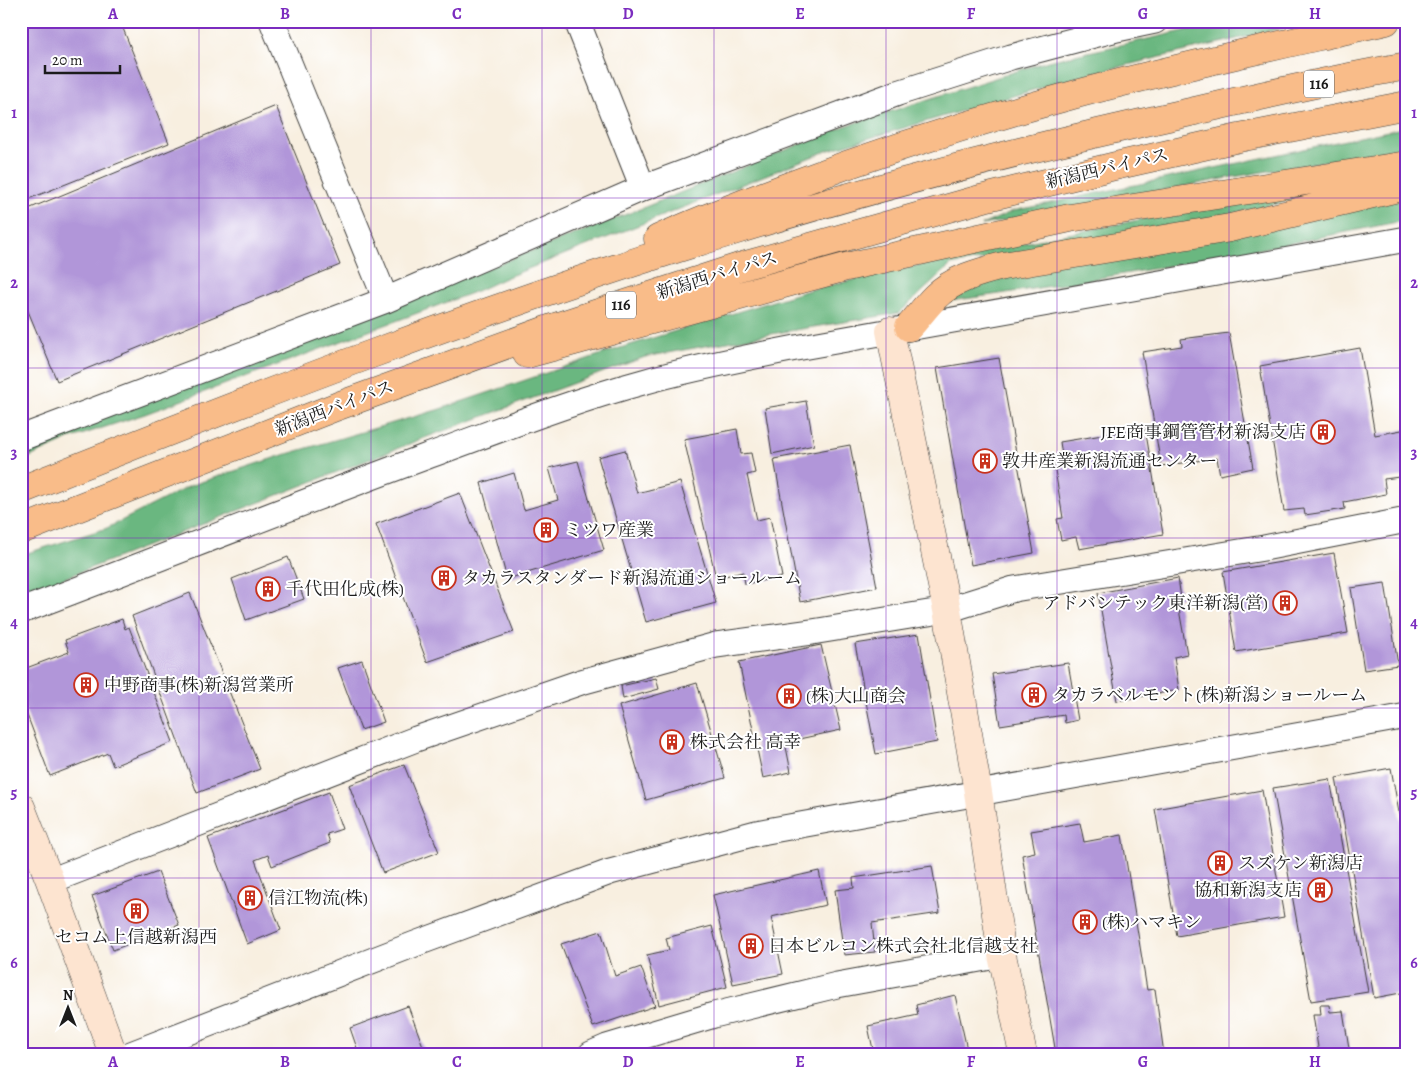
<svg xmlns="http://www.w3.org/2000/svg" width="1428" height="1075" viewBox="0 0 1428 1075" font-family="Alegreya,'Noto Serif JP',serif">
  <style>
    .forest { fill: #6ab780; stroke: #436a4e }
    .building { fill: #b196d9 }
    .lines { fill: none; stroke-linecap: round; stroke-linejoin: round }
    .street-casing { stroke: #3d3c39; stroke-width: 27 }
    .secondary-casing { stroke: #3d3c39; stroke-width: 29 }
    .highway-casing { stroke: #3d3c39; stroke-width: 29 }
    .street { stroke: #fff; stroke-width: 25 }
    .secondary { stroke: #fde4d0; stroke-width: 28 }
    .highway { stroke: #f9bc89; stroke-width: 28 }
    .grid { fill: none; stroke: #7b2cbf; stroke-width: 1; stroke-opacity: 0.55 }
    .labels { text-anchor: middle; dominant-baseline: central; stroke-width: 4; stroke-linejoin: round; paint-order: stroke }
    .shield { fill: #fff; stroke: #606060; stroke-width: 1 }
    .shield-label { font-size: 16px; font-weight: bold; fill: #1c1c1c }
    .street-label { font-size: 18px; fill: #1c1c1c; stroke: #fff }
    .poi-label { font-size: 18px; fill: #1c1c1c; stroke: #fff; text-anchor: start }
    .neatline { fill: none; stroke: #7b2cbf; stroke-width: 2 }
    .grid-label { font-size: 16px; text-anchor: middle; font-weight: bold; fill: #7b2cbf }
  </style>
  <rect width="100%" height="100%" fill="#fff"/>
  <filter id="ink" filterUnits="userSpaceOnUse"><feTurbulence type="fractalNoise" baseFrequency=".02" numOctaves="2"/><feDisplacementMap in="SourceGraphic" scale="10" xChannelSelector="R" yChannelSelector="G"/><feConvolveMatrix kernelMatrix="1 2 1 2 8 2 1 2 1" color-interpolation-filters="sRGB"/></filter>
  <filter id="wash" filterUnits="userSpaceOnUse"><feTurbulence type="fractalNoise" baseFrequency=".0096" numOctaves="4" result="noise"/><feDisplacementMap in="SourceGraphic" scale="20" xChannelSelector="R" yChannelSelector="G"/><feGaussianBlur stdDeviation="1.12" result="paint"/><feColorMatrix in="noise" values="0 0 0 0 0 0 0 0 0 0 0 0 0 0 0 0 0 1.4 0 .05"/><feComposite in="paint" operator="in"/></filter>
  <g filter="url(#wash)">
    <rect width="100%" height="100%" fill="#f8efe0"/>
    <path class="forest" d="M1229,21H1312L1081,76L829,150L505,278L477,291L145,414L69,439L21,461V447L336,327L645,207L845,126L1048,61Z
      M1407,127V147L1233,177L982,225L1013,211Z
      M1290,193L1294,200L1161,229L951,265L899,313L777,333L645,357L427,437L21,595V555L107,528L192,485L280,456L437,410L617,349L809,290L959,256L1178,212Z
      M1407,193V220C1253,251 1099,281 943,302L980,279Z"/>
    <g id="blocks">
      <path class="building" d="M21,21H120L169,143L21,202Z
        M276,106L340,265L57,381L21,294V212Z
        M1407,325V354H1406L1401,326Z
        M1229,333L1253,468L1220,475L1217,458L1161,466L1142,352L1182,346L1181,339Z
        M1360,348L1375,435L1407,429V476L1384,479L1386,494L1344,502L1345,509L1305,515L1304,509L1284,511L1260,366Z
        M999,358L1034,553L971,565L937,368Z
        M806,401L814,445L772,454L765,408Z
        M1145,428L1163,534L1079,549L1076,537L1061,540L1057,519L1063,518L1054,464L1063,462L1060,442Z
        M737,429L741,454L751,453L755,473L747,475L757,520L770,517L782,577L745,584L743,572L716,578L684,439Z
        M850,445L877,587L800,602L774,459Z
        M625,450L637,493L680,482L716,603L646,622L598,457Z
        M578,461L604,550L507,579L481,483L514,473L524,510L558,500L549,468Z
        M460,493L514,632L427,662L376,524Z
        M1334,553L1348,633L1236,652L1223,572Z
        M288,557L304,599L246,620L232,579Z
        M1178,578L1181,598H1177L1187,654L1174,657L1179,690L1117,701L1098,593Z
        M1385,583L1398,665L1364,670L1351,588Z
        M190,593L260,769L197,793L132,616Z
        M122,619L125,629L129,627L173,742L113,766L108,753L50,776L21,699V670L69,652L65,640Z
        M919,634L937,742L876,754L855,644Z
        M821,645L841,730L785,742L791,772L763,778L739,662Z
        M362,660L384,722L361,730L338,668Z
        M1068,663L1078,720L1065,723L1064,715L1000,725L992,674Z
        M656,678L659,689L623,699L621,686Z
        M697,683L725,778L646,800L619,706Z
        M404,765L439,852L383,873L349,785Z
        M1391,768L1407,857V985H1405L1406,992L1374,998L1336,778Z
        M1330,779L1368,992L1311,1001L1273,788Z
        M1262,790L1284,917L1177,936L1155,809Z
        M329,792L342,829L327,834L330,843L272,866L268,855L255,860L281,930L247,944L208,838Z
        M1080,823L1084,842L1122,835L1147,990L1155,989L1164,1054H1056L1022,855L1035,852L1031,831Z
        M932,866L940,913L872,923L875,952L844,955L835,890L854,888L853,878Z
        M819,871L826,905L771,917L783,974L733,984L713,895Z
        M158,872L179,925L113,950L92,896Z
        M712,926L727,987L659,1005L647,955L669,950L666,938Z
        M601,931L615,976L641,967L655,1006L593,1027L561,944Z
        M955,995L968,1054H874L868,1026L918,1015L916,1005Z
        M1320,1005H1329L1330,1012L1343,1011L1350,1054H1319L1313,1015H1321Z
        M408,1006L426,1054H359L350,1028Z"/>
    </g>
  </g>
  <g filter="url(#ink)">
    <use href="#blocks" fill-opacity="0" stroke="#3d3c39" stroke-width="1"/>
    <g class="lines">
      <g class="street-casing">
        <path id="street" d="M272,21L386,300
          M577,21L643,188
          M21,438L386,300L643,188L898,93L1011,57L1117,29L1155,21
          M21,611C156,560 290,507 425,457C497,431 569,402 643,382C693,368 744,358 796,348L1407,239
          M50,881L416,739L581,682L716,645L812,632L947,610L1014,589L1264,548L1407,520
          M131,1054L415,944L610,872L756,833L1407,716
          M591,1054L607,1047L714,1015L837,985L1002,955"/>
      </g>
      <g class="secondary-casing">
        <path id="secondary" d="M890,331L947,610L978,792L1002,955L1023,1054
          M21,807L50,881L113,1054"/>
      </g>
      <g class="highway-casing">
        <path id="highway" d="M658,239C701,219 745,203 789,186C882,151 977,121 1073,95C1177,67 1281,45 1386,21
          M909,327C918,317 926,306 935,297C953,279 979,272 1003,266L1230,228L1407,186
          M527,354L846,267L1070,218L1407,165
          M21,490C254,397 488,306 727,233C878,186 1031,147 1186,113C1259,96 1333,79 1407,66
          M21,530L338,406L555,327L739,267L984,198L1115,166L1239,138L1407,105"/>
      </g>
      <use href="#street" class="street"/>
      <use href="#secondary" class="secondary"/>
      <use href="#highway" class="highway"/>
    </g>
  </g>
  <path class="grid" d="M199,21V1054M371,21V1054M542,21V1054M714,21V1054M886,21V1054M1057,21V1054M1229,21V1054M21,198H1407M21,368H1407M21,538H1407M21,708H1407M21,878H1407"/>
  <defs>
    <g id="building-ring" transform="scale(1.25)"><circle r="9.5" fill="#fff" stroke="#c8321e" stroke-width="1.5"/><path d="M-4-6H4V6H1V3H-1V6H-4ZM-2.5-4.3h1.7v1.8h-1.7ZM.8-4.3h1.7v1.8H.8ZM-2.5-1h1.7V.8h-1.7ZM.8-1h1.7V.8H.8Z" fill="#c8321e"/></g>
  </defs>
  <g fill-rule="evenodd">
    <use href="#building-ring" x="1323" y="432"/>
    <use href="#building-ring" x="985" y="461"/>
    <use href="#building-ring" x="546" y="530"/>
    <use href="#building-ring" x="444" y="578"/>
    <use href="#building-ring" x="268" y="589"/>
    <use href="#building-ring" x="1285" y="603"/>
    <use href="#building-ring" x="86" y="685"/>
    <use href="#building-ring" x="1034" y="695"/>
    <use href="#building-ring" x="789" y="696"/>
    <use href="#building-ring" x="672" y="742"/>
    <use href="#building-ring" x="1220" y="863"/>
    <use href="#building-ring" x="1320" y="890"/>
    <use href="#building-ring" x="250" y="898"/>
    <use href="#building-ring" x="136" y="911"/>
    <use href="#building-ring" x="1085" y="922"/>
    <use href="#building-ring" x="751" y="946"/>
  </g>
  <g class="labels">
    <g class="shield">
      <rect x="1304" y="70.5" width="30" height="27" rx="4"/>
      <rect x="606" y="291.5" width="30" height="27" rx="4"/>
    </g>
    <g class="shield-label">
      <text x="1319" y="84">116</text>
      <text x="621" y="305">116</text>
    </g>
    <g class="street-label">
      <text transform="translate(1107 168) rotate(-13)">新潟西バイパス</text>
      <text transform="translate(717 275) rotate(-17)">新潟西バイパス</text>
      <text transform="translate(334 408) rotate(-21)">新潟西バイパス</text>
    </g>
    <g class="poi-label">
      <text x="1306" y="432" text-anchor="end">JFE商事鋼管管材新潟支店</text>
      <text x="1002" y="461">敦井産業新潟流通センター</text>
      <text x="564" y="530">ミツワ産業</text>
      <text x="462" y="578">タカラスタンダード新潟流通ショールーム</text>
      <text x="286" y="589">千代田化成(株)</text>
      <text x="1268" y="603" text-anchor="end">アドバンテック東洋新潟(営)</text>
      <text x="104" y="685">中野商事(株)新潟営業所</text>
      <text x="1052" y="695">タカラベルモント(株)新潟ショールーム</text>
      <text x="806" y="696">(株)大山商会</text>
      <text x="690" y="742">株式会社 高幸</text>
      <text x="1238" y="863">スズケン新潟店</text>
      <text x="1302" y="890" text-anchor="end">協和新潟支店</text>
      <text x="268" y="898">信江物流(株)</text>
      <text x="1102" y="922">(株)ハマキン</text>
      <text x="136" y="937" text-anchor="middle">セコム上信越新潟西</text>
      <text x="768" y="946">日本ビルコン株式会社北信越支社</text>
    </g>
  </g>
  <rect width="1428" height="1075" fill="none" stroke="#fff" stroke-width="55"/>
  <g transform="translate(68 1008)" stroke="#ffffff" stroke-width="4" paint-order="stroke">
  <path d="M0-4L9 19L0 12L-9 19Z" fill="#1c1c1c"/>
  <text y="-8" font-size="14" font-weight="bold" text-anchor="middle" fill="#1c1c1c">N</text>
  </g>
  <path d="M45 65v8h75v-8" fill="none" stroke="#1c1c1c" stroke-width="2.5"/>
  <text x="52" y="65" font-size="15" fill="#1c1c1c" stroke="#ffffff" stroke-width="4" paint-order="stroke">20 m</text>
  <rect x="28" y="28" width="1372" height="1020" class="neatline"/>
  <g class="grid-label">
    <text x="113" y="19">A</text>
    <text x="285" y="19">B</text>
    <text x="457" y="19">C</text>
    <text x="628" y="19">D</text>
    <text x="800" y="19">E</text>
    <text x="971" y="19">F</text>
    <text x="1143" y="19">G</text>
    <text x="1315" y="19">H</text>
    <text x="14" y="118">1</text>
    <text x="1414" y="118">1</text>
    <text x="14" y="288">2</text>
    <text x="1414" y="288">2</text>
    <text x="14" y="458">3</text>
    <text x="1414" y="458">3</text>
    <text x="14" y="628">4</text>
    <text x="1414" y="628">4</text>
    <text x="14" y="798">5</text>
    <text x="1414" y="798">5</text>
    <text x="14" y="968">6</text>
    <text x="1414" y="968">6</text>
    <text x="113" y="1067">A</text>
    <text x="285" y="1067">B</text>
    <text x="457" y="1067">C</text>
    <text x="628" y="1067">D</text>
    <text x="800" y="1067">E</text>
    <text x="971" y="1067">F</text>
    <text x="1143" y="1067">G</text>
    <text x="1315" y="1067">H</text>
  </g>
</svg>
